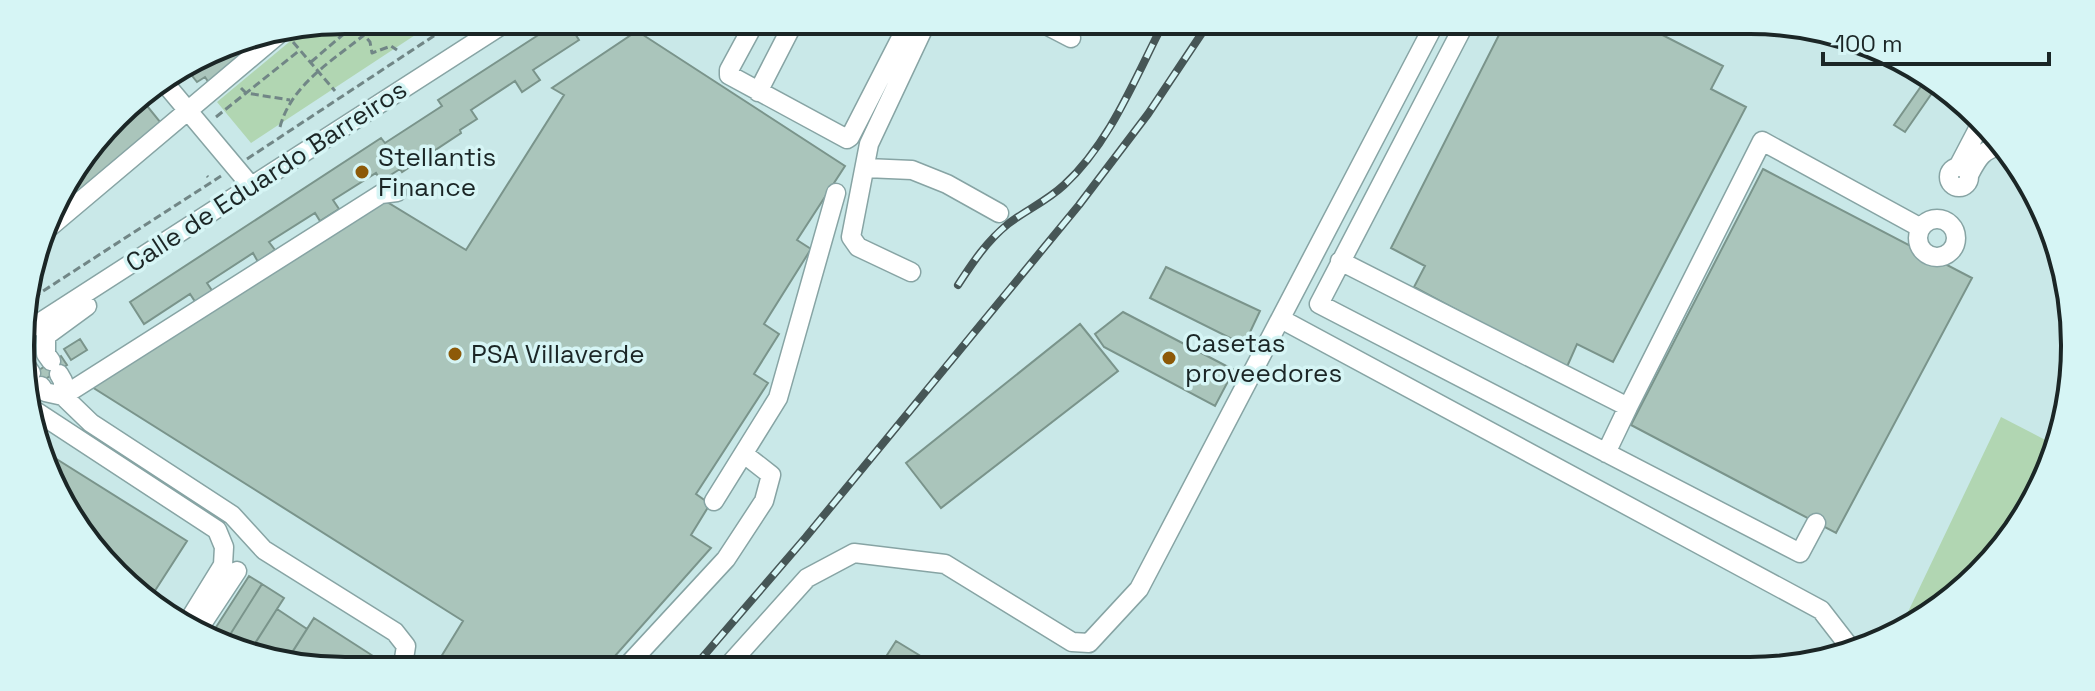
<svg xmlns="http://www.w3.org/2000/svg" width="2095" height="691" viewBox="0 0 2095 691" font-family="'Space Grotesk',sans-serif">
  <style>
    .green { fill: #b1d6b2 }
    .building { fill: #aac5bb; stroke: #7a948b; stroke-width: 2 }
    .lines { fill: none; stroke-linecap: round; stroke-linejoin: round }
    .minor-casing { stroke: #87a4a4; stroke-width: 21 }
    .path { stroke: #718686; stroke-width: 3; stroke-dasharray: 8 4; stroke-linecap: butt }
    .minor { stroke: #fff; stroke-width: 18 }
    .rail-casing { stroke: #465656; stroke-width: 8 }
    .rail { stroke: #d6f5f5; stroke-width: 5; stroke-dasharray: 15; stroke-linecap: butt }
    .poi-dot { fill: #8d5a08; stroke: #d6f5f5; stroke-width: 3 }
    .labels { text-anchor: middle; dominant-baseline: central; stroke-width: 7; stroke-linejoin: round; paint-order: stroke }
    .poi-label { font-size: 26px; fill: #1b2626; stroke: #d6f5f5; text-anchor: start }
    .street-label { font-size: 26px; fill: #1b2626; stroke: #d6f5f5 }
    .rim { fill: none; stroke: #1b2626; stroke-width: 4 }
  </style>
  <rect width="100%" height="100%" fill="#c9e8e8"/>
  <path class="green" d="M346,20H438L251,143L217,102L306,28Z
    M2001,417L2055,445L2032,508L1964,590L1897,635Z"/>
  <path class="building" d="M560,21H567L579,40L533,70L540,80L522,92L515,81L471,110L477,119L460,130L461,133L402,172L400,169L381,181L376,173L333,200L339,209L320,221L315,213L269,242L275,250L258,262L253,253L207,283L213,292L196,303L190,294L144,324L130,302L381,138L385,143L442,106L438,100Z
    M1504,25L1645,26L1723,66L1711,89L1746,107L1613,362L1577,344L1566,369L1414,287L1425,266L1391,248Z
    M637,31L845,166L797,240L811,249L764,324L779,334L754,374L768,383L696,494L710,504L691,535L711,548L607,665H436L463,621L92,387L382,199L466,250L564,95L552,88Z
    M265,36L209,83L205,77L197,82L185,67L221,45Z
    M1929,75L1939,83L1905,132L1894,125Z
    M139,96L161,123L49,217L54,201L104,136L123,120L120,115L131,101Z
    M1763,169L1972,278L1836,533L1631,425Z
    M1166,267L1260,311L1244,345L1150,298Z
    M1123,312L1234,370L1215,406L1104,347L1095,334Z
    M1080,324L1118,371L941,508L906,463Z
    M80,339L87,350L71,360L64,349Z
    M61,356L67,365L30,389L28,377Z
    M39,448L187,541L149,600L75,527Z
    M249,576L262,584L226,641L211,635Z
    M262,584L284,598L250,651L226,641Z
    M277,609L307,629L286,662L256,642Z
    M314,618L384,663L383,665H284Z
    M896,641L937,666H880Z"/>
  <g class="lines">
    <g class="minor-casing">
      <path id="minor" d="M755,22L729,70V75L847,139L850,137L909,22
        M1042,23L1071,38
        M1464,25L1319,304L1800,553L1816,523
        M163,81L251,186
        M758,92L794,22
        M1949 177a10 10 0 1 1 20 0a10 10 0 1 1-20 0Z
        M1958,167L1980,125
        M866,168L912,170L947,184L999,213
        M1969,175C1977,160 1982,149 2001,146
        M397,192L381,194L63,396L91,423L232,515L264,550L395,632L406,646L403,665
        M1918 238a19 19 0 1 1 38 0a19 19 0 1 1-38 0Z
        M45,231L280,33
        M1340,261L1628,407L1762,141L1921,228
        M911,272L858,247L851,237L869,144L926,23
        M1281,319L1821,610L1852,650
        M25,332L508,21
        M51,361L46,354V336L87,306
        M27,367L31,373
        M41,386L45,392L63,396V381L59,374
        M30,413L37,412L217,530L224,547L223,565L186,625
        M1606,453L1628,407
        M714,501L778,398L836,193
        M198,630L237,571
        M628,665L726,559L764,501L771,475L744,454
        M728,666L807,578L854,553L945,564L1072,642L1089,643L1139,589L1434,25"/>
    </g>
    <path class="path" d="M293,42L335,91
      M311,62L360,20
      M241,88L246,93L290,100
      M216,117L300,50
      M280,127C291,85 332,61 364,35L370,42L372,53L391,46L397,50
      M247,159L458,20
      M207,176L208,177
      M23,304L221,176"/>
    <use href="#minor" class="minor"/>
    <g class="rail-casing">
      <path id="rail" d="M958,285C973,262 987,241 1008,224C1026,210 1047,201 1064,185C1110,143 1135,78 1163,24
        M695,666L806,537L1079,205L1148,114L1208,24"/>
    </g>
    <use href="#rail" class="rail"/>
  </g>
  <g class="poi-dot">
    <circle cx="362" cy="172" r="8"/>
    <circle cx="455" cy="354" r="8"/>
    <circle cx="1169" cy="358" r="8"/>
  </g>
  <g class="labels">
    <g class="poi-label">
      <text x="378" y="157">Stellantis<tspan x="378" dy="30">Finance</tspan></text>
      <text x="1185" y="343">Casetas<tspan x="1185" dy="30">proveedores</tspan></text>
      <text x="471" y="354">PSA Villaverde</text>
    </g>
    <g class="street-label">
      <text transform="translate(266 176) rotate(-33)">Calle de Eduardo Barreiros</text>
    </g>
  </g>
  <path d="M0 0H2095V691H0ZM345 34H1750A311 311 0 0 1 2061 345V346A311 311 0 0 1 1750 657H345A311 311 0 0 1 34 346V345A311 311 0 0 1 345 34Z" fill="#d6f5f5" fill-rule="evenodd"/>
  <path class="rim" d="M345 34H1750A311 311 0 0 1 2061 345V346A311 311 0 0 1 1750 657H345A311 311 0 0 1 34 346V345A311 311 0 0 1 345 34Z"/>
  <path d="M1823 52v12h226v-12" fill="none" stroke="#1b2626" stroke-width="4"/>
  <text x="1835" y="52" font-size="24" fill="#1b2626" stroke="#d6f5f5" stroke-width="6" paint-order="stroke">100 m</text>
</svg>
